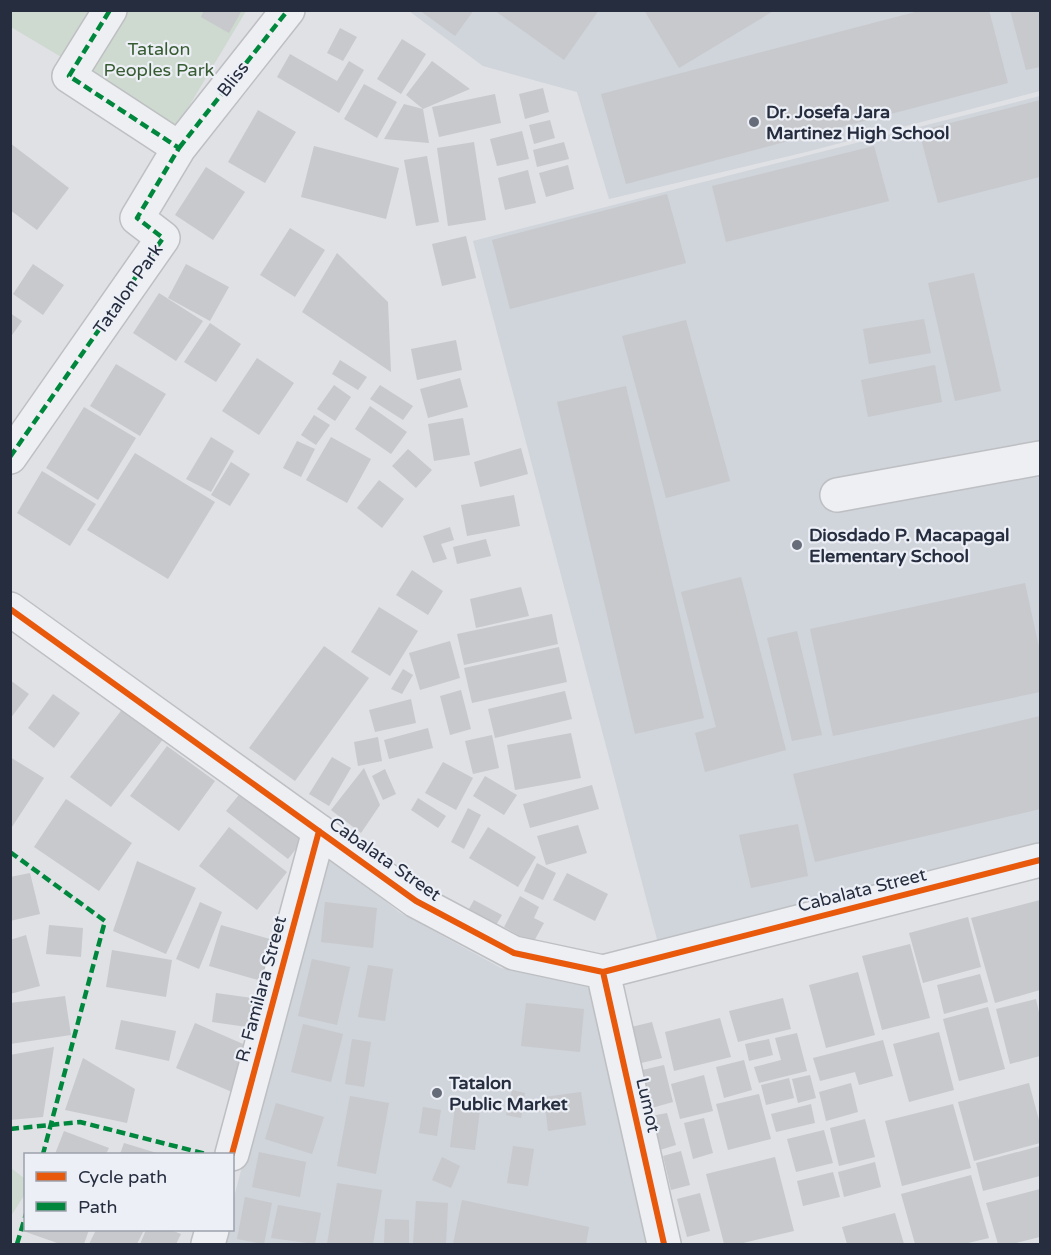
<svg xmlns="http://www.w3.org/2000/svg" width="1051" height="1255" viewBox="0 0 1051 1255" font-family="'Varela Round',sans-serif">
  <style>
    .built { fill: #d0d4db }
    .green { fill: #ced9cf }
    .building { fill: #c7c9cc }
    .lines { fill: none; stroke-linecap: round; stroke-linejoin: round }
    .minor-casing { stroke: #bdbfc2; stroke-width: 36 }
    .minor { stroke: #eeeff2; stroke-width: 33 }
    .quiet { stroke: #00873e; stroke-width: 4.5; stroke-dasharray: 9 4.5; stroke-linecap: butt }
    .cycleway-casing { stroke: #eceff5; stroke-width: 10 }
    .cycleway { stroke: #e8590c; stroke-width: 6 }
    .poi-dot { fill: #666c79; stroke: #eceff5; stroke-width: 2 }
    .labels { text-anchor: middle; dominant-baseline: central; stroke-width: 4.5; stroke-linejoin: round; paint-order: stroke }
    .park-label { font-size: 18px; fill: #375b32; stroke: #eceff5 }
    .street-label { font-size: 18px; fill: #252d3f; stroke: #eceff5 }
    .poi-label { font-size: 18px; font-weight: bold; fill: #252d3f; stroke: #eceff5; text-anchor: start }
  </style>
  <rect width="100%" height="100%" fill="#dfe1e4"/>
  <path class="built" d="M409,11H1040V91L806,152L609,199L577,92L483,66Z
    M1040,96V849L659,947L473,241Z
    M324,852L399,912L501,968L590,985L646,1244H221L225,1230H232L233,1201Z"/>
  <path class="green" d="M11,11H246L177,126L11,27Z
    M11,1168L25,1179V1194L11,1216Z"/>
  <path class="building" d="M204,10H242L229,33L201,17Z
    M419,10H474L455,36Z
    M494,10H599L564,60Z
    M644,10H775L679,68Z
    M923,10H989L1008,83L626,184L601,94Z
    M1010,10H1040V67L1026,70Z
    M340,28L357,37L343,61L327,53Z
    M402,39L426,54L401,94L377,79Z
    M290,54L337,81L349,61L364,70L339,113L277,77Z
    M432,61L470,89L423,109L406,95Z
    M364,84L397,102L377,138L344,119Z
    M543,88L549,112L525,119L519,94Z
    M495,94L501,123L439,137L432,107Z
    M1040,100V177L938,203L919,131Z
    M404,104L423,109L429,143L384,139Z
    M258,110L296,132L265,183L228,162Z
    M550,120L555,138L534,144L529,125Z
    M522,131L529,159L497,166L490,139Z
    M474,142L486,220L448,226L437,148Z
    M564,142L569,159L537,167L533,150Z
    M10,143L69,188L37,230L10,210Z
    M314,146L399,168L386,219L301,197Z
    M874,146L889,201L726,242L712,186Z
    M427,156L439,222L416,226L404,160Z
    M568,165L574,189L546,197L539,173Z
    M206,167L245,192L213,240L175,215Z
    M528,170L536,203L505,210L498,178Z
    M667,194L686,263L510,309L492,240Z
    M290,228L325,250L295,297L260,275Z
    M466,236L476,278L442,286L432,244Z
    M337,253L388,302L391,372L302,312Z
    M33,264L64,285L43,315L13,294Z
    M186,264L229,287L210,321L168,298Z
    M974,273L1001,391L955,401L928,283Z
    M159,293L203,321L176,361L133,333Z
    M10,313L22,321L10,338Z
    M924,319L931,353L869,364L863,329Z
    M686,320L730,481L666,498L622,336Z
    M210,323L241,344L216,382L184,362Z
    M456,340L462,370L417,380L411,349Z
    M257,358L294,383L259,435L222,411Z
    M340,360L367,377L358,390L332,374Z
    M116,364L166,394L140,436L90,406Z
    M935,365L942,402L868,417L861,380Z
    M460,378L468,407L428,418L420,389Z
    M334,385L351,397L335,421L317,409Z
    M380,385L413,406L403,420L370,399Z
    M626,386L704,718L635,734L557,402Z
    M370,406L407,432L391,454L355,429Z
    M84,407L136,438L98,500L46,468Z
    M314,415L330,425L316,445L301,435Z
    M463,418L470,455L434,461L428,424Z
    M211,437L234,451L211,492L186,479Z
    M331,437L371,459L347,503L306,480Z
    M297,441L315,449L301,477L283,468Z
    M521,448L528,474L480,487L474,462Z
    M408,449L432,470L416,488L392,466Z
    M135,453L215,502L168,579L87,530Z
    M231,462L250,474L230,506L211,495Z
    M42,471L96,504L70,546L17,513Z
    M379,480L404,499L382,528L357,508Z
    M514,495L520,526L467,536L461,505Z
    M450,527L454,540L441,544L447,559L433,563L423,536Z
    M486,539L491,556L457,564L453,547Z
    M412,570L443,591L428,615L396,595Z
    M741,577L786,750L705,772L695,733L716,727L681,592Z
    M1025,583L1040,652V692L833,736L810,629Z
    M521,587L529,616L476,628L470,599Z
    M379,607L418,631L390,676L351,652Z
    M552,614L558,644L464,665L457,634Z
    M797,631L822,735L792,741L767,638Z
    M450,641L460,678L420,690L409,653Z
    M324,646L369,678L295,781L249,748Z
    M559,647L567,682L472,703L464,668Z
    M403,669L413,675L402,694L391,689Z
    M10,680L29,694L10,719Z
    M461,690L471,729L450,735L440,696Z
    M565,691L572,719L495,738L488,709Z
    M53,694L80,713L54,748L28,728Z
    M411,699L416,723L375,732L369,710Z
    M127,703L167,734L111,807L70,777Z
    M1040,716V809L815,862L793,774Z
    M428,728L433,748L389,759L384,740Z
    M571,733L581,778L515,790L507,745Z
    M492,735L499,768L473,774L465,741Z
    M378,737L382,761L358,766L354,742Z
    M167,746L215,781L179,831L130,796Z
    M10,757L44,778L10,830Z
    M332,757L351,768L329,806L309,794Z
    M443,762L473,778L456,810L425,793Z
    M364,768L380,805L361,833L331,810Z
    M385,769L396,794L383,800L372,776Z
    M485,776L517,795L504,815L473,796Z
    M592,785L599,809L530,828L523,804Z
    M245,787L307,835L288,859L226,811Z
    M418,798L446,816L438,828L411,810Z
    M66,799L132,843L99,891L34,847Z
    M468,808L481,815L464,849L451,842Z
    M798,824L808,876L751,888L739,835Z
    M578,825L587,853L546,865L537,836Z
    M229,827L287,872L257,910L199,866Z
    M488,827L536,857L518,887L469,858Z
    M137,861L196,888L166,954L113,931Z
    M537,863L556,873L543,900L524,891Z
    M30,873L40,914L10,921V877Z
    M567,873L608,894L595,921L553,900Z
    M520,896L539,907L534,918L544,923L533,943L504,927Z
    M474,900L502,915L493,930L465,916Z
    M1040,900V990L995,1003L971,918Z
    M200,902L222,912L199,969L176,959Z
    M325,902L377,908L373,948L321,942Z
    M968,917L981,967L923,983L909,933Z
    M49,925L83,928L81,957L46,954Z
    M221,925L284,943L272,984L209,966Z
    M26,935L40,986L10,994V940Z
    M910,944L930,1018L882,1030L862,956Z
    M112,950L172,960L166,997L106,987Z
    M312,959L350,967L337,1025L298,1016Z
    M368,965L393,969L385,1021L358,1017Z
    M858,972L875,1035L826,1048L809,985Z
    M980,974L988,1002L944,1014L937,985Z
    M216,993L259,999L254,1028L212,1022Z
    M65,996L71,1035L10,1044V1003Z
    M783,998L791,1029L738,1042L729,1011Z
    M1036,999L1040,1017V1056L1010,1064L996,1009Z
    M526,1003L584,1009L580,1052L521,1046Z
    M988,1007L1005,1069L959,1081L943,1019Z
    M720,1018L731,1057L674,1071L665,1032Z
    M121,1020L176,1031L169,1061L115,1049Z
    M652,1022L662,1058L637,1064L627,1028Z
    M195,1023L250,1047L232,1092L176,1068Z
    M303,1024L343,1034L331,1082L291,1072Z
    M939,1032L954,1090L909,1102L893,1044Z
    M797,1033L807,1071L759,1083L754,1067L781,1060L775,1038Z
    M352,1039L371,1042L364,1087L345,1084Z
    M769,1039L773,1055L749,1061L745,1044Z
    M883,1040L893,1076L859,1085L855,1072L820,1081L813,1058Z
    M54,1047L43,1117L10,1120V1055Z
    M83,1058L135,1089L127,1123L65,1110Z
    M744,1060L752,1090L724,1098L716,1067Z
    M664,1065L673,1102L648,1109L638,1071Z
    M704,1075L713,1111L680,1119L671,1084Z
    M810,1075L816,1098L798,1103L792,1079Z
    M789,1078L794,1098L766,1105L761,1085Z
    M851,1083L858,1112L826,1121L819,1092Z
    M1029,1083L1040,1124V1143L974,1161L958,1102Z
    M512,1090L525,1093L521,1118L506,1115Z
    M581,1092L586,1125L548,1131L544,1097Z
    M759,1094L771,1139L728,1150L716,1104Z
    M350,1096L389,1103L376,1174L337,1166Z
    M276,1103L324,1117L312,1154L265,1139Z
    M811,1104L815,1123L776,1132L771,1114Z
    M953,1104L971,1168L902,1186L885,1121Z
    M423,1107L441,1110L437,1136L419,1133Z
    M455,1107L480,1110L475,1150L450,1147Z
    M667,1113L676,1145L660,1150L651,1116Z
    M704,1118L713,1153L693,1159L684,1123Z
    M865,1119L875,1157L839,1166L830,1128Z
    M824,1130L833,1163L796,1172L787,1139Z
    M64,1131L109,1148L106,1154H55Z
    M124,1143L160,1154H120Z
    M513,1146L534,1149L528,1186L507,1183Z
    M1040,1146V1176L983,1191L976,1163Z
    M681,1151L690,1185L671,1190L663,1156Z
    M259,1152L306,1162L300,1197L252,1187Z
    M442,1157L460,1166L451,1188L432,1180Z
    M775,1157L794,1231L739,1244H724L706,1174Z
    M875,1162L881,1187L844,1197L838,1172Z
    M833,1172L840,1197L803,1206L797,1181Z
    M971,1175L989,1238L964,1244H915L901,1194Z
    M337,1183L382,1190L373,1244H327Z
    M1040,1189V1237L1012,1244H998L986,1203Z
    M700,1193L710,1231L687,1237L677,1199Z
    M245,1197L272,1203L264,1244L237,1239Z
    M462,1200L589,1227L586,1244H453Z
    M416,1201L448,1203L446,1244H413Z
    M278,1205L321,1213L315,1244L271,1238Z
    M895,1213L904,1244H847L842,1227Z
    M385,1219L409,1220V1244H384Z
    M27,1230H89L84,1244H60L26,1232Z
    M96,1230H144L137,1244H89Z
    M146,1230H171L181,1234L176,1244H140Z"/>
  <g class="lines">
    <g class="minor-casing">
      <path id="minor" d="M179,148L288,10
        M10,457L163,238L137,218L179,148L69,76L110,10
        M837,495L1040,458
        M10,609L416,901L514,953L603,972L1040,860
        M603,972L664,1244
        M232,1154L319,831
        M208,1244L212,1230"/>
    </g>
    <use href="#minor" class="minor"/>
    <path class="quiet" d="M179,148L288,10
      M10,457L163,238L137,218L179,148L69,76L110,10
      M10,852L105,921L43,1154
      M10,1129L80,1122L206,1154
      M17,1244L26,1214"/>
    <g class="cycleway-casing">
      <path id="cycleway" d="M10,609L416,901L514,953L603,972L1040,860
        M603,972L664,1244
        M232,1154L319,831"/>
    </g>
    <use href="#cycleway" class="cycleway"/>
  </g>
  <g class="poi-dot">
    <circle cx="754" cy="122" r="6"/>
    <circle cx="797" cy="545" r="6"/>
    <circle cx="437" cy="1093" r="6"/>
  </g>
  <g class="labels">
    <g class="park-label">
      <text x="159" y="49">Tatalon<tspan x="159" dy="21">Peoples Park</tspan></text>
    </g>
    <g class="street-label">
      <text transform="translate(233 79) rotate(-52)">Bliss</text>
      <text transform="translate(128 289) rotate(-55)">Tatalon Park</text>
      <text transform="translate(385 859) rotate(35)">Cabalata Street</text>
      <text transform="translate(862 890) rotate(-14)">Cabalata Street</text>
      <text transform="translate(261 989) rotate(-75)">R. Familara Street</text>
      <text transform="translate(648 1105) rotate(77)">Lumot</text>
    </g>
    <g class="poi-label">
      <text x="766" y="112">Dr. Josefa Jara<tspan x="766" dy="21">Martinez High School</tspan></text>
      <text x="809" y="535">Diosdado P. Macapagal<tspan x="809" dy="21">Elementary School</tspan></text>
      <text x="449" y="1083">Tatalon<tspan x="449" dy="21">Public Market</tspan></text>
    </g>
  </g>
  <rect width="1051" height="1255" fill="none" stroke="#252d3f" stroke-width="24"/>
  <rect x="24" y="1153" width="210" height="78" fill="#eceff5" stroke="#9ca1ac" stroke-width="1.5"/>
  <rect x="36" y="1172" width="30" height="9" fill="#e8590c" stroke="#9ca1ac" stroke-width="1.5"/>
  <text x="78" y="1183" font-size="18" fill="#252d3f">Cycle path</text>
  <rect x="36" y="1202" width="30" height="9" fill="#00873e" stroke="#9ca1ac" stroke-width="1.5"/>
  <text x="78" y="1213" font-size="18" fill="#252d3f">Path</text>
</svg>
